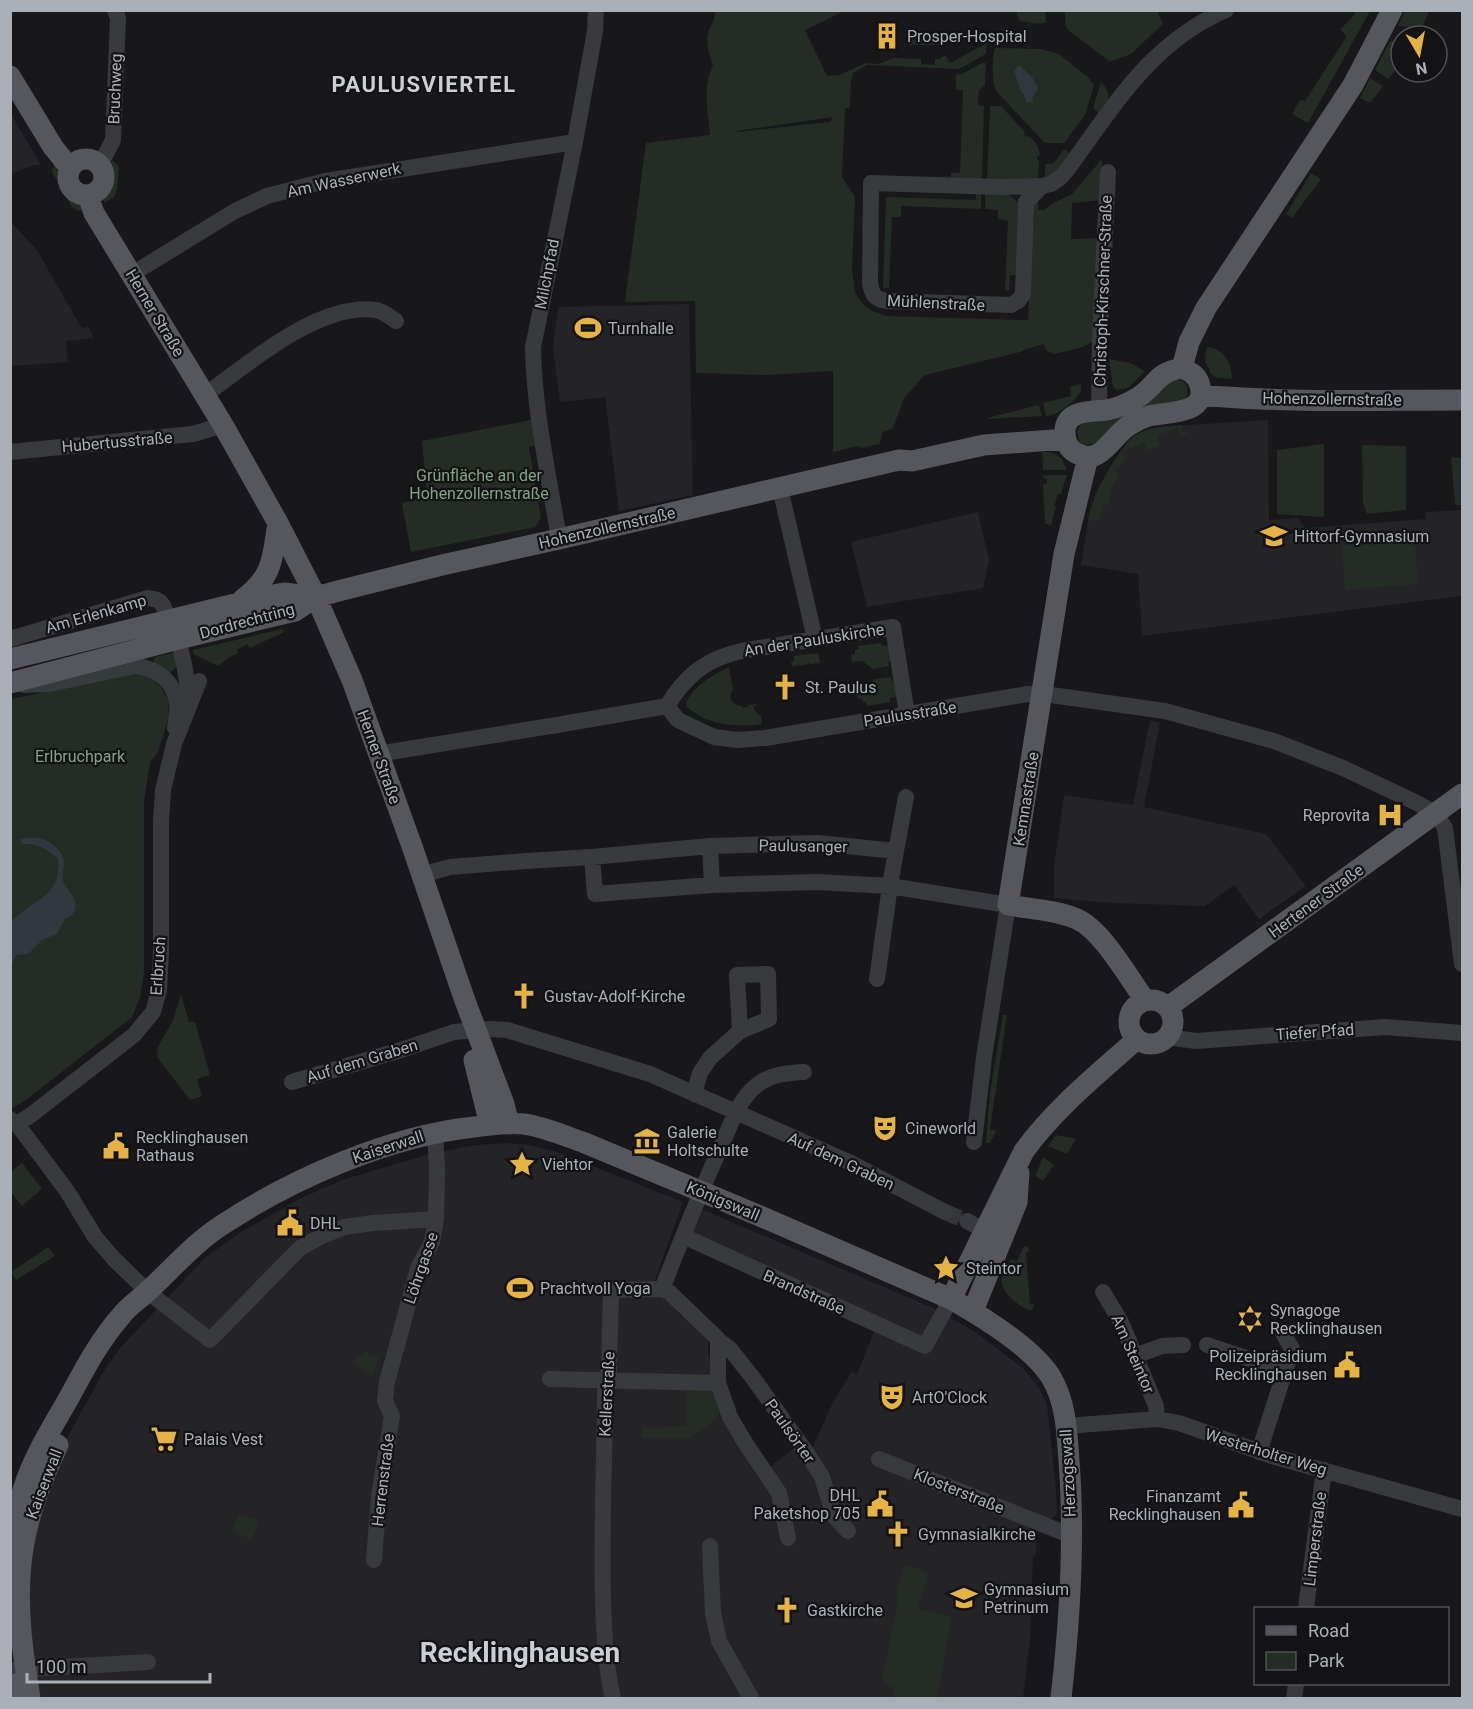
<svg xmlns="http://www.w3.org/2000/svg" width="1473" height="1709" viewBox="0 0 1473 1709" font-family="Roboto,sans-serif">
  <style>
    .built { fill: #242427 }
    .green { fill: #242c25; fill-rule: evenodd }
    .water { fill: #31383f }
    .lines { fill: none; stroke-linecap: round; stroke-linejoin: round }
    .minor-tunnel { stroke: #35363a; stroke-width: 16; stroke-dasharray: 16 8; stroke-linecap: butt }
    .minor { stroke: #393a3e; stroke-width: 16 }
    .major { stroke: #55575d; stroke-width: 21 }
    .labels { text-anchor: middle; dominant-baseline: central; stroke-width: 4.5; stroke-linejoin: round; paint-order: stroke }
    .poi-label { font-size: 16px; fill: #abafb8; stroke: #131315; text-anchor: start }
    .street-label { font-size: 16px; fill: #abafb8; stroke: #131315 }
    .park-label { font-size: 16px; fill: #84a286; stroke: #131315 }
    .district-label { font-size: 22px; font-weight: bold; letter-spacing: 1.5px; fill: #ccced5; stroke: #131315 }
    .town-label { font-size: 28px; font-weight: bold; fill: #ccced5; stroke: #131315 }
  </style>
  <rect width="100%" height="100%" fill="#18181a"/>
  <path class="built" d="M11,114L41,165H34L11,174Z
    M11,222L37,250L82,329L88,326L94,338L66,341L68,362L11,366Z
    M689,304L693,495L619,511L605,397L560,402L553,348L558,307Z
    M1268,420L1269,520L1298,518L1305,528L1426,519V512L1462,510V596L1142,636L1138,574L1081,565L1089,514L1097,490L1109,469L1127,443L1135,435L1155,427Z
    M978,512L989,560L983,588L867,607L851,542Z
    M1150,720L1160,723L1144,807L1266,834L1306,886L1259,919L1234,885L1205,906L1112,903L1054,898V867L1064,795L1133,805Z
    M507,1143L529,1145L557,1152L683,1202L654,1283L681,1316L685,1313L708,1340V1352L716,1382L770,1467L797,1446L808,1458L833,1402L852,1371L857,1374L879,1320L691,1235L701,1209L933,1308L974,1331L1024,1369L1039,1388L1047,1405L1056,1488L1057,1514L1037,1531L1036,1555L1033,1556L1030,1642L1023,1698H37L25,1564L52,1465L105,1369L120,1348L206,1257L241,1232L301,1198L345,1179L433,1153L476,1145Z"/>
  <path class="green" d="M715,11H844L805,30L827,76L839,75L866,63L879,64L894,58L921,59V64L935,65V59H939L945,55L950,63L985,44L981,36L988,33L986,54L959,69L867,65L853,73L851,82L850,108H845L842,177L855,197L852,269L855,293L862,303L872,311L886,316L1028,320L1033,206L1038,198V210H1044L1051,204L1072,194L1102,159L1101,200L1072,203L1071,239L1100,238L1092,342L1083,347L1054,354L1046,350L1044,344L1026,349L1020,352L925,375L904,398L893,428L883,432L879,444L862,448L857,446L833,452V371L767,375L696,373L695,301L625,302L646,143L710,135C708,112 702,87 713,66C709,54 705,43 709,30C712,23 716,18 715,11ZM833,117L830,122L737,132V131Z
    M1016,11H1045L1046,21L1045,23C1035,24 1027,23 1019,20Z
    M1065,11H1157L1163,24L1131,54L1112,61H1109L1068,30L1065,24Z
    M1354,11H1370L1308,123L1292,114L1300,100L1305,101L1347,36L1340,30L1355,14Z
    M1408,11H1429L1422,28L1398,26L1404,13Z
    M939,35H948L947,42L942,45H910V39L938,40Z
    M1390,41L1401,42V63L1388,79L1375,70Z
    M995,48L1040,49L1059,54L1089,78L1094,85L1085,115L1064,143H1045L997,92C991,80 992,60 995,48Z
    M982,63H986L985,85L979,90L978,105L984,106L982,180L951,178V173H960L963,90H956V74L960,75Z
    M1370,78L1383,86L1370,103L1360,98Z
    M1101,82C1113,95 1109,101 1100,114L1093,108Z
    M990,106H1001L1025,132L1024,134L1027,137L1029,136C1035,141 1039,147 1040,155L1037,156V160L1039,161L1038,181L987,180Z
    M1064,149L1071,154L1060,170L1045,180V164L1054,163Z
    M112,160L117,164L119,168L117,190L114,197L104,203C104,195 108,189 110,182C111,173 109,168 112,160Z
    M55,165C61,174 61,184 67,192C72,199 79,202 83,210L78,211L72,207L53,174L52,170Z
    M1311,173L1321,179L1292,218L1286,214Z
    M976,191H981V209L901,206V217H892L889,288H883L886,197L976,200Z
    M985,192C1001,193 1009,191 1019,204L1018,275H1010L1009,291H1005L1008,221L998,219V210L985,209Z
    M1207,347C1224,349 1232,362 1232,379C1223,378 1214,380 1209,371L1210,370C1203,361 1205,359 1207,347Z
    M1109,359L1130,363L1145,371L1128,388L1117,390L1113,387Z
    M1176,379L1184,382L1188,388L1187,395L1180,404L1111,434L1093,444L1084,445L1079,441L1077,430L1084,421L1159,386Z
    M1081,384V391C1074,402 1059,415 1046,416L1043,403L1071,396L1070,387Z
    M1039,405L1042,416L987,419V418Z
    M531,420L535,446L529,447L541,518L535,527L411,552L402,503L427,497L422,441Z
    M1182,425V431L1188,432V433L1181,436L1178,427L1157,436L1160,445L1148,451L1144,442L1122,452L1126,460L1122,462V464L1115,468L1119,477L1112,487L1108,505H1103L1100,520L1088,521C1091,499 1118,447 1136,435C1150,426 1166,427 1182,425Z
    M1324,444V517L1277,514V450Z
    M1362,445L1406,446V510L1367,514L1363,503Z
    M1043,452C1057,451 1062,457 1067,470H1043L1042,453Z
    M1451,457L1462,458V505H1455Z
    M1043,475H1067L1061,494H1058L1054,506L1056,507L1051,525L1045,524L1043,485L1047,484V479L1043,478Z
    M1415,541L1418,584L1345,590L1342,546Z
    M282,629L284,632L250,648L247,644L237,650L238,653L227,659L218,666L193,654V650Z
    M881,643L882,646L890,645L893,661L888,662L889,666L873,669L862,661L852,662L851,655L855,654V650L859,649L858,646Z
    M176,652L179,664L169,674L153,663L155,657Z
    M818,653L820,663L810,664L809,662L808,664L799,666L798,664L796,666L792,667L791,662L794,661V656Z
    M729,667L732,685L734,688C727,697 731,705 742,706L743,708L748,707V705L758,704L754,706V710L761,716L762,724C736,728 706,725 686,706C687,690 715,673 729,667Z
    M136,674L150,677L161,687L168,700L169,717L158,752L150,762L144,802V972L140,998L132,1017L26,1100L11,1109V699Z
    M891,677V681L896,680L899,696L890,698V702L867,706L866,702H863L862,698L858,699L857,692L867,691L874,679Z
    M181,994L189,1022H195L210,1075L197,1079L202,1096L190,1100L157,1057L158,1047L173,1020Z
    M1003,1015H1007L990,1129L996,1131L990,1143H986L990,1092Z
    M1056,1135L1076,1139L1067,1154L1048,1146Z
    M1043,1157L1054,1165L1043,1181L1035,1176Z
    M22,1163L42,1189L22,1206L11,1192L10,1170L12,1171Z
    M1024,1246L1028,1247L1029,1252L1026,1253L1030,1304H1034V1307L1030,1311C1019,1306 999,1292 1002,1278C1003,1272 1007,1265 1010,1259L1017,1261Z
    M48,1247L55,1256L16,1280L11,1272Z
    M366,1351L369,1355L379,1358L373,1374L362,1370L354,1361Z
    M686,1389L711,1391L713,1392C716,1401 722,1410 716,1419L687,1439L642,1438V1428L686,1426Z
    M239,1513L260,1521L252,1540L232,1531Z
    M905,1564L929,1573L917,1609L952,1617L937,1698L898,1690L933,1698H892L894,1690H895L893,1687L887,1686L882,1680L897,1605H898L897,1591Z"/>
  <path class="water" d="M1019,65L1032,77L1038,88L1032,99L1033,102L1030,103L1026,102L1024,94L1021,92L1014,71Z
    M24,838C30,838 37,837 43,839C52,842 63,852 64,862C64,869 61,875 63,881C70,896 80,897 73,915L65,919L57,934L42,940L28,954L17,955L11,965V922C16,918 20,913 26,909C47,895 61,888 58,859C47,849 38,843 22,844L20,839Z"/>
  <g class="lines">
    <path class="minor-tunnel" d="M945,1212L967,1221"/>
    <path class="minor" d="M100,165L113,140L118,18L115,10
      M1042,186L1026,202L1023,294L1018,301L1011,305L886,301C875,299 872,295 870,283L871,183L1002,187L1042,186L1051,184L1060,178L1067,170C1114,106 1150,43 1226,10
      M132,274L235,211L267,196L325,181L575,142
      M205,395C248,364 319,302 376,310C383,311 390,317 396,321
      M1099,410L1100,336L1108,172
      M10,452L193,434L223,425
      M780,488L815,639
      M559,539C549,476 534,412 533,347L575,142L595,31L596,10
      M10,639L148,598C164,599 164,608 169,620
      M178,639L184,664L190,700
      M24,685L49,684L136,666C158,669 174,681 177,704C178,712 176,721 175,728
      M667,706L678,720L714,737L738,740L765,738L1028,694L1051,695L1165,711L1274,741L1343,768L1417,803L1436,814L1445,828L1462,964
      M667,706C685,676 706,659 741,651L893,627L907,714
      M377,754L557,725L667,706
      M710,846L712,885
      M896,851L906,797
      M422,875L450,867L526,861L592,857L710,846L817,843L896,851L890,886L817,882L712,885L595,894L592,857
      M877,979L890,886L1008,905L984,1057L974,1142
      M477,1030L489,1029L507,1030L650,1074L851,1163L945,1212
      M1168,1037L1196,1041L1385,1027L1462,1033
      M292,1082L401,1050L454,1032L466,1031
      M694,1094L700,1073L710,1058L740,1031L769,1019L768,974L737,975L740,1031
      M10,1119L17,1124L67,1191L95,1237L114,1259L148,1292L210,1340L300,1248L324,1235L345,1227L373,1223L436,1219
      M17,1124L31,1115L134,1035L153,1012L159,990L161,953V822L163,790L174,744L199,681
      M967,1221L985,1231
      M683,1236L925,1346L951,1299
      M662,1289C681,1241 700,1192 722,1144C731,1124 739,1099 757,1085C771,1074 787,1073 804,1072
      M1103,1292L1121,1322L1156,1406L1157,1419
      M718,1340L730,1349L753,1378L806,1452L822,1477L834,1516L848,1531
      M1207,1345L1286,1371
      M1135,1356L1162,1346L1183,1345
      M550,1379L718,1383
      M1066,1426L1157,1419L1179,1423L1272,1456L1462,1509
      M1259,1452L1292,1349L1283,1333
      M879,1459L1072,1536
      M710,1546L713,1613L719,1641L751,1698
      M374,1560L379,1496L392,1416L385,1401L387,1382L418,1268L432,1242L436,1219L437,1169L435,1132
      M1306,1608L1324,1470
      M12,1670L148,1662
      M613,1698C605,1665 604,1631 603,1597C601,1528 605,1459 605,1389L609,1370L611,1290L662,1289L669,1292L717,1338L718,1340V1383L730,1417L744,1441L779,1493L788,1538
      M1294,1698L1296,1684"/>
    <path class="major" d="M10,76L53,147L70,168
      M68 177a18 18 0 1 1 36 0a18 18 0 1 1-36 0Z
      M88,196L94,213L223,425L278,523L316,597L352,680L413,849L464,998L504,1104L509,1124
      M1182,368L1189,342L1206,308L1353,85L1392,10
      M1182,368C1191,372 1198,376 1200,386C1208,415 1165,412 1149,416C1142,418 1134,422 1128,426C1115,434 1102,461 1084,456C1076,454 1070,451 1067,443C1065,439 1065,433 1065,429C1068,409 1093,412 1107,410C1117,408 1129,403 1137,398C1157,386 1154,373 1182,368Z
      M1201,395C1287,403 1375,400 1462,400
      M1088,457L1064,554L1008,905C1031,909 1056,910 1077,919C1102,930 1128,977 1145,1000
      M242,600C274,576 272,559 278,523
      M10,659L267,596L284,593L316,597
      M10,683L178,639L295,611L316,597L342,590L442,565L559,539L899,460L912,461L984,445L1066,439
      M1129 1022a22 22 0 1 1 44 0a22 22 0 1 1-44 0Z
      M1168,1007L1462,794
      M474,1060L490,1125
      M951,1299L1024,1151C1055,1108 1098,1074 1137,1039
      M973,1311L1017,1202L1019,1173
      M10,1543C14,1525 17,1507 23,1490C33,1457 53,1426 70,1396C85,1368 100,1340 121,1316C128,1306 139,1300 148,1291C172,1269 194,1243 222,1225C293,1178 390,1136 474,1127C491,1125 508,1122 524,1124C545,1127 565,1136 585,1143L760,1216L951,1299C981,1316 1033,1348 1051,1377C1066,1402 1067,1432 1069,1461C1075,1540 1070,1620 1061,1698
      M11,1698L14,1684
      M30,1698C23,1655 16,1609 21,1564C25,1522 40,1483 58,1445"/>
  </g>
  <defs>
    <g id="building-bare" transform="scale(2.07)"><path d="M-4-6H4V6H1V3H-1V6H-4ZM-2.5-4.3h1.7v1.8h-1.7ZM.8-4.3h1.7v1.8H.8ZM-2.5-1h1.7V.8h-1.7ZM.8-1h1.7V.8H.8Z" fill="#e4b245" stroke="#131315" stroke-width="2.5" paint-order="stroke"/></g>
    <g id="stadium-bare" transform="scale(2.07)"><path d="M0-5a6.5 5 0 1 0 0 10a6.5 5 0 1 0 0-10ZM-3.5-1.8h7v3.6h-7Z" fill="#e4b245" stroke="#131315" stroke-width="2.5" paint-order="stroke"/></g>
    <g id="school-bare" transform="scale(2.07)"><path d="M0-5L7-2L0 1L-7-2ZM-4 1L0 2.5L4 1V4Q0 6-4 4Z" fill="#e4b245" stroke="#131315" stroke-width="2.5" paint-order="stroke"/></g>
    <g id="church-bare" transform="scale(2.07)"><path d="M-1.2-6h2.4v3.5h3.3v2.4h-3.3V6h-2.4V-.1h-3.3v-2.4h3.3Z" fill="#e4b245" stroke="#131315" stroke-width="2.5" paint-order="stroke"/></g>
    <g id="hospital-bare" transform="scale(2.07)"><path d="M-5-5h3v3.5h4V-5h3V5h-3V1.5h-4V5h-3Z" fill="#e4b245" stroke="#131315" stroke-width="2.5" paint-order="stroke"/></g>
    <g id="theatre-bare" transform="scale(2.07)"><path d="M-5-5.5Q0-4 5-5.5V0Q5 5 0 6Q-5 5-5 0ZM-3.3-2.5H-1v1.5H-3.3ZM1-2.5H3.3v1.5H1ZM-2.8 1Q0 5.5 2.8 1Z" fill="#e4b245" stroke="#131315" stroke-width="2.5" paint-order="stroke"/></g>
    <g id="museum-bare" transform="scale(2.07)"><path d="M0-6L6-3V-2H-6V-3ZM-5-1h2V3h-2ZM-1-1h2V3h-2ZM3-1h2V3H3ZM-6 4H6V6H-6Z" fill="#e4b245" stroke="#131315" stroke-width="2.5" paint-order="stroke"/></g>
    <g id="civic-bare" transform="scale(2.07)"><path d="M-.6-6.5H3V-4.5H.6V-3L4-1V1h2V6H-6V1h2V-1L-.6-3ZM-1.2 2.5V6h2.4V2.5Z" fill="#e4b245" stroke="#131315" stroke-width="2.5" paint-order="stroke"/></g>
    <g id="sight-bare" transform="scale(2.07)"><path d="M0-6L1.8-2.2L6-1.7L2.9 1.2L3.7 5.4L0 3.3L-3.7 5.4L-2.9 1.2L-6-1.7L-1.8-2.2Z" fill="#e4b245" stroke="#131315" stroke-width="2.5" paint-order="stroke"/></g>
    <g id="synagogue-bare" transform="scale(2.07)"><path d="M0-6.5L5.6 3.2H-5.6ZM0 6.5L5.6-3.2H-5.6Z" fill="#e4b245" stroke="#131315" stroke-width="2.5" paint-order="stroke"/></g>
    <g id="supermarket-bare" transform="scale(2.07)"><path d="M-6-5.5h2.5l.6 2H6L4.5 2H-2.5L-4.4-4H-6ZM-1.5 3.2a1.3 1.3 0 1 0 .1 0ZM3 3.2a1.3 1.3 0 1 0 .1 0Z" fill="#e4b245" stroke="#131315" stroke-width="2.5" paint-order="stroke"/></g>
  </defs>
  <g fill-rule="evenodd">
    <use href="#building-bare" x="887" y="36"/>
    <use href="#stadium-bare" x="588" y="328"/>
    <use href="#school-bare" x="1274" y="536"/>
    <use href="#church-bare" x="785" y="687"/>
    <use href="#hospital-bare" x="1390" y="815"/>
    <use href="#church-bare" x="524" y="996"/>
    <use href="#theatre-bare" x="885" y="1128"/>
    <use href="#museum-bare" x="647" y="1141"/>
    <use href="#civic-bare" x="116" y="1146"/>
    <use href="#sight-bare" x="522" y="1164"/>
    <use href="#civic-bare" x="290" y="1223"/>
    <use href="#sight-bare" x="946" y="1268"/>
    <use href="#stadium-bare" x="520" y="1288"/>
    <use href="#synagogue-bare" x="1250" y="1319"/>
    <use href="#civic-bare" x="1347" y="1365"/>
    <use href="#theatre-bare" x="892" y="1397"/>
    <use href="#supermarket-bare" x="164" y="1439"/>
    <use href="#civic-bare" x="880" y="1504"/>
    <use href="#civic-bare" x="1241" y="1505"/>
    <use href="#church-bare" x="898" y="1534"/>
    <use href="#school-bare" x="964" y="1598"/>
    <use href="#church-bare" x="787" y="1610"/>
  </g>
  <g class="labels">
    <g class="poi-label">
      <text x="907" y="36">Prosper-Hospital</text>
      <text x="608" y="328">Turnhalle</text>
      <text x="1294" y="536">Hittorf-Gymnasium</text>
      <text x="805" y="687">St. Paulus</text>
      <text x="1370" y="815" text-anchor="end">Reprovita</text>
      <text x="544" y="996">Gustav-Adolf-Kirche</text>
      <text x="905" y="1128">Cineworld</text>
      <text x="667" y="1132">Galerie<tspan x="667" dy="18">Holtschulte</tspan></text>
      <text x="136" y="1137">Recklinghausen<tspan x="136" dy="18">Rathaus</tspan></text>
      <text x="542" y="1164">Viehtor</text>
      <text x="310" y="1223">DHL</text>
      <text x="966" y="1268">Steintor</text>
      <text x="540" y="1288">Prachtvoll Yoga</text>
      <text x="1270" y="1310">Synagoge<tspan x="1270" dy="18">Recklinghausen</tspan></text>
      <text x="1327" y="1356" text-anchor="end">Polizeipräsidium<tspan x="1327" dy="18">Recklinghausen</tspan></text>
      <text x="912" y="1397">ArtO'Clock</text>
      <text x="184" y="1439">Palais Vest</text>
      <text x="860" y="1495" text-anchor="end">DHL<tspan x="860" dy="18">Paketshop 705</tspan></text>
      <text x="1221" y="1496" text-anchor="end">Finanzamt<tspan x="1221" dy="18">Recklinghausen</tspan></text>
      <text x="918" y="1534">Gymnasialkirche</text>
      <text x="984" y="1589">Gymnasium<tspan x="984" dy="18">Petrinum</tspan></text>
      <text x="807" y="1610">Gastkirche</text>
    </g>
    <g class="street-label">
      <text transform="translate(115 89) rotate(-88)">Bruchweg</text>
      <text transform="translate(344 180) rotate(-12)">Am Wasserwerk</text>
      <text transform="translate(547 274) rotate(-79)">Milchpfad</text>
      <text transform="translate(1103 291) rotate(-88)">Christoph-Kirschner-Straße</text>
      <text transform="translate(936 303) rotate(3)">Mühlenstraße</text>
      <text transform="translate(155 313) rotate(59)">Herner Straße</text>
      <text transform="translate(1332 399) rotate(1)">Hohenzollernstraße</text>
      <text transform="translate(117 442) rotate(-5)">Hubertusstraße</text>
      <text transform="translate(607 528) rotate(-13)">Hohenzollernstraße</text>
      <text transform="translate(96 614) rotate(-16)">Am Erlenkamp</text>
      <text transform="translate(247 621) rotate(-15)">Dordrechtring</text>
      <text transform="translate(814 640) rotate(-9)">An der Pauluskirche</text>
      <text transform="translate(910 714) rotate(-9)">Paulusstraße</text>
      <text transform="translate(379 757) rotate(70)">Herner Straße</text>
      <text transform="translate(1026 799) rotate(-81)">Kemnastraße</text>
      <text transform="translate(803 846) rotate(1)">Paulusanger</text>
      <text transform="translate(1316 901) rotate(-36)">Hertener Straße</text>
      <text transform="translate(158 966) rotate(-86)">Erlbruch</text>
      <text transform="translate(1315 1032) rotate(-4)">Tiefer Pfad</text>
      <text transform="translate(362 1061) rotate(-17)">Auf dem Graben</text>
      <text transform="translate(388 1147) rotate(-18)">Kaiserwall</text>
      <text transform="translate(841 1161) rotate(25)">Auf dem Graben</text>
      <text transform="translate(723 1201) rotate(23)">Königswall</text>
      <text transform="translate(421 1268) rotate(-71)">Löhrgasse</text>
      <text transform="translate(804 1292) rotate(24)">Brandstraße</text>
      <text transform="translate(1133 1354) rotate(66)">Am Steintor</text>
      <text transform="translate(607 1394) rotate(-87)">Kellerstraße</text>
      <text transform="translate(790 1431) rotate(55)">Paulsörter</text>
      <text transform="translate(1266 1452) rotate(17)">Westerholter Weg</text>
      <text transform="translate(1068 1473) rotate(-93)">Herzogswall</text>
      <text transform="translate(383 1480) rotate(-83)">Herrenstraße</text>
      <text transform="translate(44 1484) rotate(-69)">Kaiserwall</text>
      <text transform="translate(959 1491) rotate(22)">Klosterstraße</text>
      <text transform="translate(1315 1539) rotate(-83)">Limperstraße</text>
    </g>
    <g class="park-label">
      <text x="479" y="475">Grünfläche an der<tspan x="479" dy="18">Hohenzollernstraße</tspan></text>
      <text x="80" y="756">Erlbruchpark</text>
    </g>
    <g class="district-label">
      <text x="424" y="84">PAULUSVIERTEL</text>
    </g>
    <g class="town-label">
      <text x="520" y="1652">Recklinghausen</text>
    </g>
  </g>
  <rect width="1473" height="1709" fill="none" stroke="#abafb8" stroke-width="24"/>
  <rect x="1254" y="1607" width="195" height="78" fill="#131315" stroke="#505156" stroke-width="1.5"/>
  <rect x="1266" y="1626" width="30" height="9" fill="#55575d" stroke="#505156" stroke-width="1.5"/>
  <text x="1308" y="1637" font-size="18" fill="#abafb8">Road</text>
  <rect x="1266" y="1652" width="30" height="18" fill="#242c25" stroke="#505156" stroke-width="1.5"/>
  <text x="1308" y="1667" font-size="18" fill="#abafb8">Park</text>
  <g transform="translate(1419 54) rotate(170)"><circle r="28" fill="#131315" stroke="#505156" stroke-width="1.5"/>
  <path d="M0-4.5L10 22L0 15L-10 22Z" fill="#e4b245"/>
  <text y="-9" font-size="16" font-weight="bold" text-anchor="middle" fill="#abafb8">N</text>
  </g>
  <path d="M27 1673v9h183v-9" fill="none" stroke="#abafb8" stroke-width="3"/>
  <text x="36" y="1673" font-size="18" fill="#abafb8" stroke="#131315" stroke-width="4.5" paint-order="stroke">100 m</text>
</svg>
